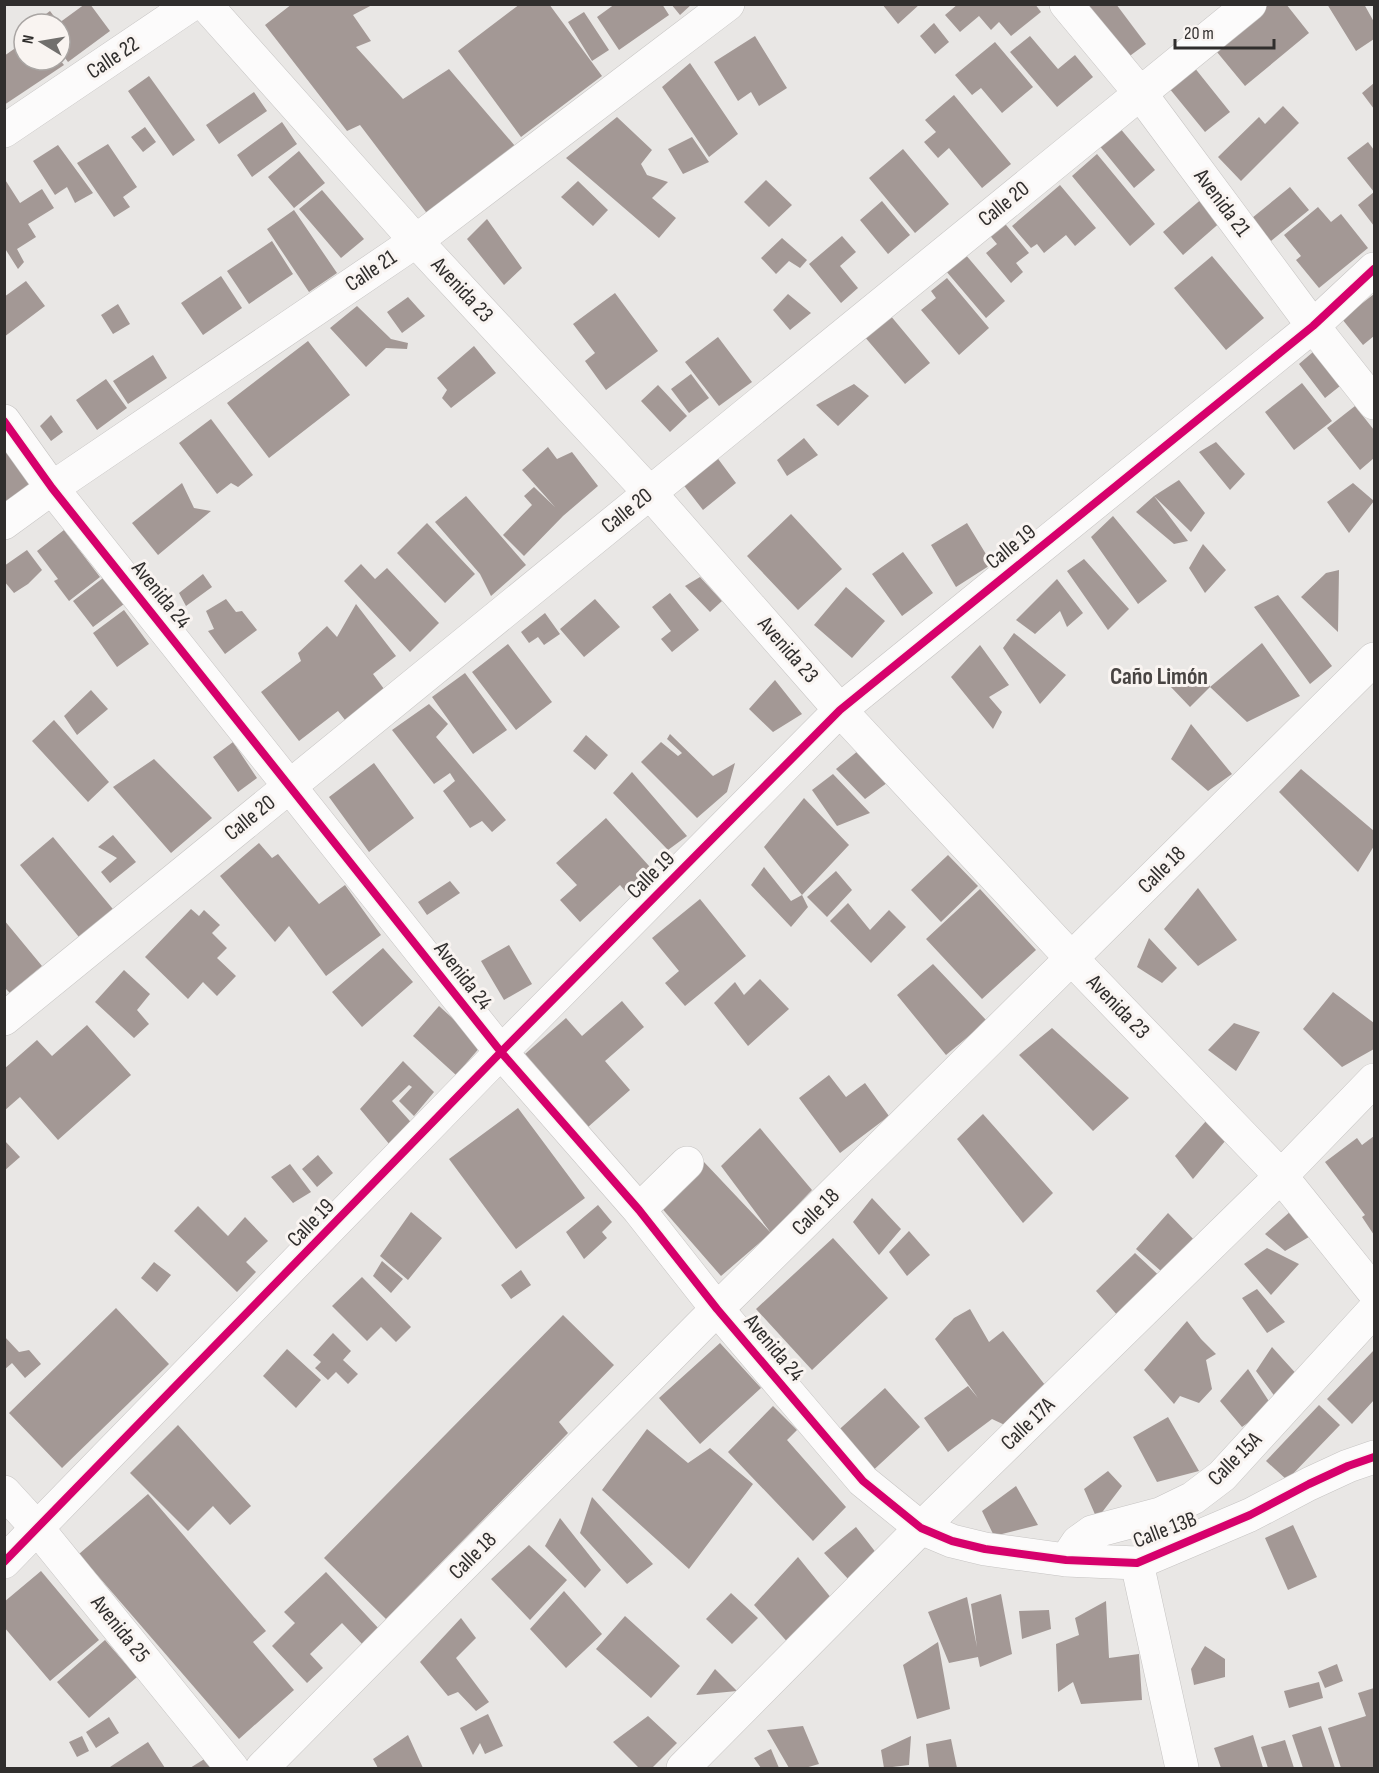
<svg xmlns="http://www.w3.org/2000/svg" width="1379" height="1773" viewBox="0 0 1379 1773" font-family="'Sofia Sans Condensed',sans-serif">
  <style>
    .building { fill: #a39895 }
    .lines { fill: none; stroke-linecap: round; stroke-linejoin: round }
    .minor-casing { stroke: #c6c4c3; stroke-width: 34 }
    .minor { stroke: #fcfbfb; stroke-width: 33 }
    .cycleway-casing { stroke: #f9f4f1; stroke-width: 11 }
    .cycleway { stroke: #d6006c; stroke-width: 8 }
    .labels { text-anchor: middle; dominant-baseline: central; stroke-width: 6; stroke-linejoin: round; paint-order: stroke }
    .street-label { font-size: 22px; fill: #302e2d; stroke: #f9f4f1 }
    .neighbourhood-label { font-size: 24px; font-weight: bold; fill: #484442; stroke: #f9f4f1 }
  </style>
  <rect width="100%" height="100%" fill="#e9e7e5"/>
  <path class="building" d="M85,4H90L110,31L68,62L60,51V24H41L38,20L50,11L59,23Z
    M292,4H374L353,15L371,41L356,47L403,99L449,69L515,146L429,216L360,125L347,131L265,25Z
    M520,4H549L602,76L521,137L458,51Z
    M615,4H662L669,15L619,50L597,17Z
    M671,4H692L680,15Z
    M882,4H920L898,24Z
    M958,4H1035L1041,12L1011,36L999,22L991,30L979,16L960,32L945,15Z
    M1087,4H1116L1146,44L1127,58Z
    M1263,4H1286L1309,33L1245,86L1212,46Z
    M1327,4H1364L1374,22V39L1356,51Z
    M584,12L609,50L592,61L568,22Z
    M934,23L949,42L935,54L920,36Z
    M755,36L787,88L759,106L751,92L738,101L714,62Z
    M1030,36L1058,69L1075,55L1093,77L1057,107L1010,52Z
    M24,42V60H60L64,65L4,105V56Z
    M995,42L1033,87L1002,113L981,88L972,95L955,75Z
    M690,63L738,134L709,157L662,87Z
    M1194,67L1230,112L1205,132L1169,88Z
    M149,76L195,140L173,156L128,91Z
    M1374,83V109L1362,93Z
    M254,92L267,111L219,144L206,125Z
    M954,95L1011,164L982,188L949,148L938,158L924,142L936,132L925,120Z
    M1283,106L1299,123L1241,181L1218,157L1259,117L1265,124Z
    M617,117L652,150L641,164L647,175L668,182L652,198L676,218L659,238L566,158Z
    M282,122L297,144L252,177L237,155Z
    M145,127L156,142L143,152L131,137Z
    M1119,127L1155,170L1134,188L1098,144Z
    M692,137L709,162L683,174L668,149Z
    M1368,142L1374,150V226L1358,205L1374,192L1347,158Z
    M108,144L137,187L123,197L130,207L114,217L77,163Z
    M58,145L93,193L75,203L67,187L55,195L33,161Z
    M903,149L949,204L915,233L869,178Z
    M299,151L325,183L294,208L268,177Z
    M1097,154L1155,224L1130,246L1072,176Z
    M4,178L20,203L42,189L54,208L28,224L36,237L17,249L24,262L18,269L4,247Z
    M766,180L792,205L769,227L744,202Z
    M578,181L608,210L593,226L561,197Z
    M1060,185L1096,228L1075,246L1066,235L1044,253L1037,244L1031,248L1012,226Z
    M1290,187L1309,210L1271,241L1252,218Z
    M322,190L364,239L341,258L299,209Z
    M1204,197L1223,220L1183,255L1163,232Z
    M882,201L910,235L888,254L860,220Z
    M1318,207L1331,222L1341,214L1368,248L1319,288L1296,260L1301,256L1284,235Z
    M294,210L337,273L309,292L267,229Z
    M487,219L522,268L504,285L467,239Z
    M1002,220L1029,253L1016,263L1023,272L1011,283L986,253L997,244L987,232Z
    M842,236L856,252L840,266L858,288L841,303L809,264Z
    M782,238L807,260L800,268L789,261L776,274L761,258Z
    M272,241L293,274L249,304L227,271Z
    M965,254L1005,301L986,318L946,271Z
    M1212,256L1264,318L1226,350L1174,288Z
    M221,276L242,308L203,335L181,303Z
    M947,278L989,328L959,355L921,310L936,298L931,291Z
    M26,281L45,306L4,337V297Z
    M615,293L658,351L606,390L585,361L595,353L573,324Z
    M788,294L811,313L790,330L773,310Z
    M1374,294V336L1363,345L1342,319Z
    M408,297L425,316L402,333L387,312Z
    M118,304L130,324L113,334L101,315Z
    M357,306L391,339L408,343L407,349L386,348L366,367L330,328Z
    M890,315L930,363L905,384L864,336Z
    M718,337L752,382L719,406L685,362Z
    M308,341L350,395L269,458L227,403Z
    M474,346L496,373L451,408L442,398L447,390L437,378Z
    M1313,352L1340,386L1325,398L1299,364Z
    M153,355L167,378L128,404L113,381Z
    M691,374L709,398L689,413L671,389Z
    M106,379L127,408L97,430L76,400Z
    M1302,383L1332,421L1294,450L1265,412Z
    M854,384L869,396L838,426L816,405Z
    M658,385L687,416L670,432L641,401Z
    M1355,406L1374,430V458L1360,470L1327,428Z
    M51,415L63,432L51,441L40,426Z
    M211,419L253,475L238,487L231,483L217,494L179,443Z
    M4,438L35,483L4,505Z
    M804,438L818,455L787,476L777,460Z
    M1216,442L1245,474L1230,490L1199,452Z
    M548,447L557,459L572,452L598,486L563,516L524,556L503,535L532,505L524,496L534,487L555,507L522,470Z
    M716,456L736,483L703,510L682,483Z
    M1179,480L1205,513L1191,532L1154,496L1188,541L1174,544L1136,512L1154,496Z
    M182,483L194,508L211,511L158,555L132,523Z
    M1353,483L1374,501L1349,533L1327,502Z
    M466,496L526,565L491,596L480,574L435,522Z
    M791,514L842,569L798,610L747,556Z
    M1113,516L1167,581L1138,604L1091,537Z
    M427,523L475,574L445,603L397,553Z
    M967,523L992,564L956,587L931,545Z
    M64,530L100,577L69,601L54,581L58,579L37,551Z
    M1203,544L1226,570L1205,593L1189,568Z
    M27,550L42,570L28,584L14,593L4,581V566Z
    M903,552L933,593L902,616L872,574Z
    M1084,559L1129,609L1108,630L1067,571Z
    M361,564L375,579L387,568L439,623L410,652L344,581Z
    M1339,570L1338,632L1301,597L1326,573Z
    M203,574L212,587L186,606L179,593Z
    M700,577L722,601L710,612L685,586Z
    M103,578L124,604L93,627L73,601Z
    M1057,579L1083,613L1067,627L1060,611L1035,634L1016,620Z
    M846,587L885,621L852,658L814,625Z
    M670,593L699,630L672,652L661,639L671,631L652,607Z
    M1278,595L1332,666L1310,684L1254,607Z
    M226,599L236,612L242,611L257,630L225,654L208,631L214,629L206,611Z
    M595,599L620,627L584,657L560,629Z
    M356,604L396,656L373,674L384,689L345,720L338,711L299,741L261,692L301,661L298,653L327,626L337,637Z
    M124,610L149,644L117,667L93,633Z
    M545,613L560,634L544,645L538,637L529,643L521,632Z
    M1014,633L1066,675L1040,704L1003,648Z
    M1262,643L1300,696L1247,722L1210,687Z
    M508,644L552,702L516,730L472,672Z
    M980,645L1009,685L989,697L1002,712L993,729L951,677Z
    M465,673L507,730L473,754L432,697Z
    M1207,673L1210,687L1190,707L1170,686Z
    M775,680L802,714L773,732L749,709Z
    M91,690L108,709L77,735L64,716Z
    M429,704L448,724L436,737L506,820L492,832L482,821L470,828L443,791L455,781L450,773L434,784L392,730Z
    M54,720L109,782L88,802L32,741Z
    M1191,724L1232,774L1208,791L1171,759Z
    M670,734L713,776L735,763L727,792L697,818L641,762L661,742L678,756L682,753L667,739Z
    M586,735L608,755L595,770L573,751Z
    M233,742L257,778L238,792L213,757Z
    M859,750L891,780L865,799L836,769Z
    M154,759L212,818L171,853L113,787Z
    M374,763L414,818L369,852L329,797Z
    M1301,769L1374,831V846L1358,872L1279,792Z
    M632,772L687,836L668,850L613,793Z
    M833,774L870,813L837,826L812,790Z
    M804,798L849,845L802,895L764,847Z
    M606,818L658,876L632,899L620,885L580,922L560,900L577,885L556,863Z
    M113,835L136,862L110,883L101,872L117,858L98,847Z
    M53,837L117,914L83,942L20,865Z
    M259,843L272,858L278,854L319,904L345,885L381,935L326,976L289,926L275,942L220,876Z
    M948,855L978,886L941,922L911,890Z
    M764,867L791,901L802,895L808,907L791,927L751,885Z
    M836,871L852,890L827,917L807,897Z
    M450,881L460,893L427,915L418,902Z
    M1198,888L1237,940L1198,966L1164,929Z
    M980,889L1036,950L982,999L926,939Z
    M700,899L746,956L685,1006L665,983L679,971L652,938Z
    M848,903L870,930L889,910L906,927L871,963L830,921Z
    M191,909L199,916L204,910L220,925L212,933L227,948L217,958L236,976L217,996L203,982L188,999L145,957Z
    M4,920L42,966L10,993L4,987Z
    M1149,938L1177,968L1162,983L1137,967Z
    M509,945L532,984L504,1000L481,961Z
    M383,948L413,982L362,1027L332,992Z
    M933,964L987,1021L946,1055L897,995Z
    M124,970L150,994L137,1010L149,1024L134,1038L95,1002Z
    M760,979L789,1009L748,1046L714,1003L735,982L744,995Z
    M1333,992L1374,1023V1049L1342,1067L1303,1029Z
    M622,1001L644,1027L605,1061L630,1090L588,1127L525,1054L566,1018L582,1036Z
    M439,1006L482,1045L456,1075L413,1036Z
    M1234,1023L1260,1032L1236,1071L1208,1050Z
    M87,1025L131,1075L58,1140L20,1097L4,1111V1069L37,1040L52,1056Z
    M1052,1028L1129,1098L1093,1131L1019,1055Z
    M403,1061L434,1092L414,1116L399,1101L412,1087L409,1085L392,1101L417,1129L395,1151L360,1109Z
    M829,1075L846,1097L865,1083L889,1116L840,1153L799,1098Z
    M518,1108L585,1198L516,1249L449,1159Z
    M983,1114L1053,1193L1023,1223L957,1139Z
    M1206,1121L1226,1140L1193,1179L1175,1156Z
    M760,1128L812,1190L771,1233L721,1166Z
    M1374,1136V1235L1362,1217L1365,1215L1325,1162L1357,1138L1362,1145Z
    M4,1140L20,1157L4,1171Z
    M318,1155L333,1173L317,1187L302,1169Z
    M704,1162L771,1233L721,1276L659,1205Z
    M290,1164L311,1192L293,1203L271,1177Z
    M872,1198L901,1229L879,1255L853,1222Z
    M598,1205L612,1222L602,1232L607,1238L584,1259L566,1232Z
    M198,1206L228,1236L245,1217L268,1241L246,1262L256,1272L237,1292L174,1231Z
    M1292,1210L1314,1234L1285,1251L1265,1234Z
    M411,1212L442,1238L408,1280L380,1256Z
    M1168,1213L1201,1247L1170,1279L1136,1249Z
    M909,1231L930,1255L907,1276L889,1252Z
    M833,1238L888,1298L812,1370L756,1309Z
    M1267,1248L1299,1264L1271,1295L1244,1264Z
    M1135,1253L1167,1283L1126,1325L1096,1291Z
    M382,1261L403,1279L391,1293L373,1276Z
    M154,1262L171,1275L157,1292L141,1278Z
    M521,1270L531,1285L511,1299L501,1285Z
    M362,1277L411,1327L396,1342L381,1327L367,1341L332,1306Z
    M1257,1289L1285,1322L1267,1333L1242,1298Z
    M116,1308L169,1364L62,1468L9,1413Z
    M970,1309L989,1342L1003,1331L1052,1394L1009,1427L992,1419L948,1452L924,1418L968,1386L978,1398L935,1339L954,1318Z
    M563,1315L614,1365L559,1422L568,1433L386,1619L324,1558Z
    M1187,1321L1201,1339L1216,1354L1206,1360L1212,1389L1199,1403L1180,1396L1174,1404L1144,1370Z
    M333,1333L351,1351L343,1360L358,1374L348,1384L336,1372L328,1380L315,1368L321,1362L313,1355Z
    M4,1336L19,1352L29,1350L41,1364L25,1378L12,1363L4,1370Z
    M720,1343L761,1388L700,1444L659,1398Z
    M1272,1347L1300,1378L1276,1398L1256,1371Z
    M287,1349L321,1380L296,1408L263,1376Z
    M1374,1350V1400L1352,1424L1327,1399Z
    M1248,1369L1272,1406L1242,1427L1220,1401Z
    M885,1388L920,1427L867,1476L832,1436Z
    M1319,1405L1340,1425L1287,1480L1266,1461Z
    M773,1406L797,1430L787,1440L846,1507L813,1541L728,1452Z
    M1168,1417L1199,1471L1157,1482L1133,1437Z
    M178,1425L251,1506L230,1525L213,1506L188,1531L130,1473Z
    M647,1429L688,1463L710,1448L753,1484L689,1569L602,1490Z
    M1108,1471L1122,1486L1097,1519L1084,1489Z
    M1016,1486L1038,1525L994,1536L982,1511Z
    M148,1494L266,1631L253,1642L294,1690L239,1739L79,1554Z
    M592,1497L653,1564L627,1584L580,1533Z
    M560,1518L601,1570L585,1588L545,1546Z
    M1293,1525L1317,1577L1288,1590L1265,1538Z
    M856,1527L877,1554L849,1580L824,1553Z
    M529,1545L567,1580L530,1620L491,1579Z
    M798,1557L832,1599L791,1646L754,1605Z
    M41,1571L99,1640L50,1681L4,1627V1602Z
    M326,1572L381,1631L365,1647L342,1623L310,1654L323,1668L307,1683L272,1646L295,1623L284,1612Z
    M564,1591L602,1634L566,1668L530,1629Z
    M731,1593L758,1618L732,1644L706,1619Z
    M1001,1594L1012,1654L980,1667L978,1657L949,1663L928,1612L967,1597L977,1647L971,1604Z
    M1106,1601L1109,1658L1139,1654L1142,1700L1081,1704L1073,1682L1058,1692L1056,1644L1079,1635L1075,1618Z
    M1049,1610L1051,1629L1022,1639L1019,1611Z
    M625,1616L680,1666L651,1698L596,1649Z
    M461,1618L476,1638L456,1658L489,1702L476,1711L458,1692L448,1696L420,1662Z
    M105,1640L137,1677L89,1718L57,1682Z
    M938,1642L950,1709L917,1719L903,1665Z
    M1205,1646L1225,1659V1677L1194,1685L1191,1669Z
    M1337,1664L1343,1681L1325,1688L1318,1672Z
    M715,1669L737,1691L696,1695Z
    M1319,1682L1323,1698L1289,1708L1284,1691Z
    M1374,1688V1768H1341L1328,1728L1366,1716L1358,1693Z
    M488,1714L503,1746L485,1754L480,1743L473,1755L460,1728Z
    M648,1716L677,1743L652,1768H639L613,1742Z
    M109,1717L119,1733L96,1748L86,1732Z
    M803,1726L819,1764L805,1768H789L767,1730Z
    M1321,1726L1335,1768H1303L1292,1735Z
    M408,1735L423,1768H378L373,1759Z
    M1253,1735L1263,1768H1221L1214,1748Z
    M82,1736L89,1751L77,1757L69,1742Z
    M911,1736L909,1765L884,1768L881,1750Z
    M951,1739L957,1768H929L926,1744Z
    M1285,1740L1294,1768H1268L1261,1747Z
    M148,1742L165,1768H111L110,1767Z
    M771,1749L779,1768H761L754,1758Z
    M206,1758L213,1768H190Z"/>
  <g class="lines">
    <g class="minor-casing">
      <path id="minor" d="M205,4L416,241L650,493L840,710L1072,959L1281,1176L1374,1292
        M1066,4L1140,93L1313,326L1374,403
        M4,131L192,4
        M4,421L52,488L501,1052L639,1210L717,1309L863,1481L921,1528L952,1541L985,1549L1066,1560L1137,1563L1250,1515L1309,1484L1348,1466L1374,1457
        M4,523L52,488L416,241L728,4
        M4,1019L1250,4
        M639,1210L687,1163
        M4,1492L38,1529L232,1768
        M1066,1560L1078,1542L1092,1532L1160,1514L1193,1498L1222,1476L1374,1310
        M4,1562L501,1052L840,710L1313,326L1374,269
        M1137,1563L1182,1768
        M262,1768L717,1309L1374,659
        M683,1768L921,1528L1281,1176L1374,1080"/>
    </g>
    <use href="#minor" class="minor"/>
    <g class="cycleway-casing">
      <path id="cycleway" d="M4,421L52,488L501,1052L639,1210L717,1309L863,1481L921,1528L952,1541L985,1549L1066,1560L1137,1563L1250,1515L1309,1484L1348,1466L1374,1457
        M4,1562L501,1052L840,710L1313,326L1374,269"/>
    </g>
    <use href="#cycleway" class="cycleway"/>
  </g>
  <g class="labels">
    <g class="street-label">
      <text transform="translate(113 58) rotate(-34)">Calle 22</text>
      <text transform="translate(1222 203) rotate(53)">Avenida 21</text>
      <text transform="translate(1004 204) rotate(-39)">Calle 20</text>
      <text transform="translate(371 271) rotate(-34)">Calle 21</text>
      <text transform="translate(462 290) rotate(47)">Avenida 23</text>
      <text transform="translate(627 511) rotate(-39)">Calle 20</text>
      <text transform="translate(1011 547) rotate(-39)">Calle 19</text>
      <text transform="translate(161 595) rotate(51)">Avenida 24</text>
      <text transform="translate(788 650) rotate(49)">Avenida 23</text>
      <text transform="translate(250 818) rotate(-39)">Calle 20</text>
      <text transform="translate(1162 870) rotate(-45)">Calle 18</text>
      <text transform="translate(651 875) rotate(-45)">Calle 19</text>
      <text transform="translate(463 976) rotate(52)">Avenida 24</text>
      <text transform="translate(1118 1007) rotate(46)">Avenida 23</text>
      <text transform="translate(816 1212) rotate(-45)">Calle 18</text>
      <text transform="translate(311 1223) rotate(-46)">Calle 19</text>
      <text transform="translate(774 1348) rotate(50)">Avenida 24</text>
      <text transform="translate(1028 1424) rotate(-44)">Calle 17A</text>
      <text transform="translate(1235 1459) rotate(-45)">Calle 15A</text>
      <text transform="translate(1165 1530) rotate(-21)">Calle 13B</text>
      <text transform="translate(473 1556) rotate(-45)">Calle 18</text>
      <text transform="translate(120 1629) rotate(51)">Avenida 25</text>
    </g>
    <g class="neighbourhood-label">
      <text x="1159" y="676">Caño Limón</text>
    </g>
  </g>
  <rect width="1379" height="1773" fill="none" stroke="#302e2d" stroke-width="12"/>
  <g transform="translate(42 42) rotate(281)"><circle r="28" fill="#f9f4f1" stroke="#a9a5a3" stroke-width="1.5"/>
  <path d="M0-4.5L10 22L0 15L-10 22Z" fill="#716f6d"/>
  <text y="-9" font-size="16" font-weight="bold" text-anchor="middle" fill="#302e2d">N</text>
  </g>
  <path d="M1175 39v9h99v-9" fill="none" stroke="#302e2d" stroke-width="3"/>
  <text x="1184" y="39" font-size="18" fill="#302e2d" stroke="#f9f4f1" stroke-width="4.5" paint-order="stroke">20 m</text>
</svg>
